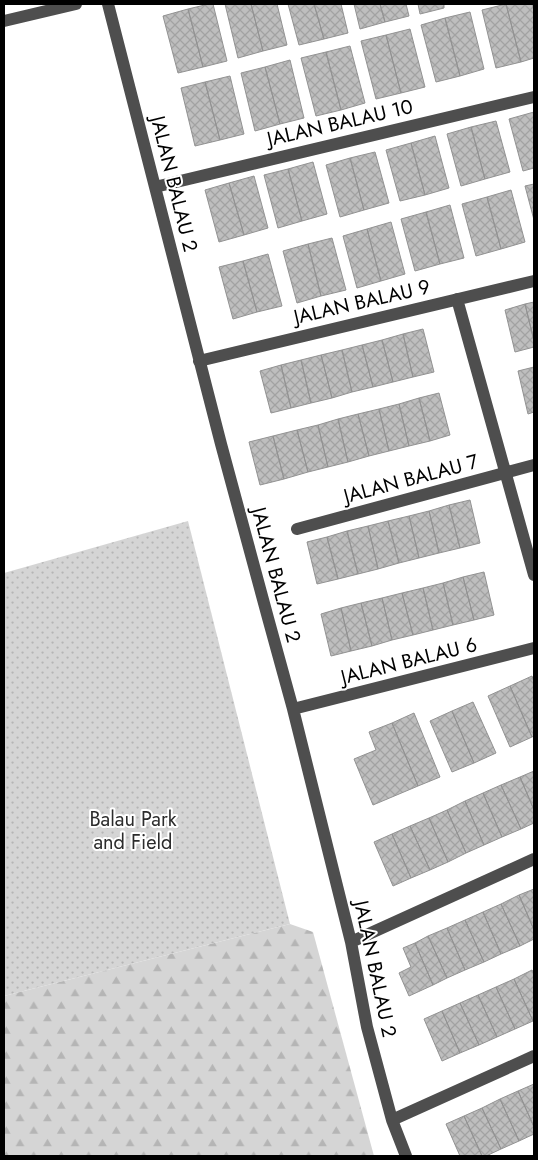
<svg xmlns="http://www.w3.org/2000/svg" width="538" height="1160" viewBox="0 0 538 1160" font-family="Jost,sans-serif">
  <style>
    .grass { fill: url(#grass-dots) }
    .forest { fill: url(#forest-firs) }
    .building { fill: url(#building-cross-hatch); stroke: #929292 }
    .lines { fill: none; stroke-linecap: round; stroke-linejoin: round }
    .minor { stroke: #4e4e4e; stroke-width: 12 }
    .labels { text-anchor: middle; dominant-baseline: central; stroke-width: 4; stroke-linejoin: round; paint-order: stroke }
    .street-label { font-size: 20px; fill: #000; stroke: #fff }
    .park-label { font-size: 20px; fill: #2c2c2c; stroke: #fff }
  </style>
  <defs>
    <pattern id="grass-dots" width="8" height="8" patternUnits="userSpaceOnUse" patternTransform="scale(1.25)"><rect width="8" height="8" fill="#d5d5d5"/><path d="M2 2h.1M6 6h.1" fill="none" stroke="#b5b5b5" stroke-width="1.8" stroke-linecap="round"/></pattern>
    <pattern id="forest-firs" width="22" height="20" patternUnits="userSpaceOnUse" patternTransform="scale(1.25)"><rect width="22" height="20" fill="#d5d5d5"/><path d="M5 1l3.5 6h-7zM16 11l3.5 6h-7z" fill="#b5b5b5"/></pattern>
    <pattern id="building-cross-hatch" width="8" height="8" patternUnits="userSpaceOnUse" patternTransform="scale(1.25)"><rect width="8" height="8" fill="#bebebe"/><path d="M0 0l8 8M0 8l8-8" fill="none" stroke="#a2a2a2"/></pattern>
  </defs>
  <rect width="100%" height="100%" fill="#fff"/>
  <path class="grass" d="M188,521L290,924L4,996V573Z"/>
  <path class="forest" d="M290,924L313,932L374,1156H4V996Z"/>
  <path class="building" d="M209,4H213L227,61L203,67L188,9Z
    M225,4H251L263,51L238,58Z
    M251,4H277L287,45L263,51Z
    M288,4H314L324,39L299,45Z
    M314,4H341L348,33L324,39Z
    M354,4H380L385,22L360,29Z
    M380,4H406L409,16L385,22Z
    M418,4H444V8L420,14Z
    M506,4L521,62L496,68L482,10Z
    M506,4H532L534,11V58L521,62Z
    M188,9L203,67L178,73L163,16Z
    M470,12L484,69L460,76L445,18Z
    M445,18L460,76L436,82L421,25Z
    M410,29L425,87L401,93L386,35Z
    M386,35L401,93L376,99L361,41Z
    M350,46L365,103L341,110L326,52Z
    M326,52L341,110L316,116L301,58Z
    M290,60L304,118L280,124L265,67Z
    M265,67L280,124L255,131L241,73Z
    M230,76L244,134L220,140L205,82Z
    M205,82L220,140L195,146L181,88Z
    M534,112V168L523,171L509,119Z
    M496,121L510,172L485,179L471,127Z
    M471,127L485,179L461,186L447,134Z
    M435,136L449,188L425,195L411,143Z
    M411,143L425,195L400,201L386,150Z
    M375,152L389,203L364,210L350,158Z
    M350,158L364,210L340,217L326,165Z
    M313,162L327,214L302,221L288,169Z
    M288,169L302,221L278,228L264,175Z
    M254,176L268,228L244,235L229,183Z
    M229,183L244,235L219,242L205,190Z
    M534,184V220L525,186Z
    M511,190L525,242L501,249L487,197Z
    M487,197L501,249L476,256L462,204Z
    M450,205L464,258L440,264L426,212Z
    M426,212L440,264L415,271L401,219Z
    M391,222L405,274L381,281L367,229Z
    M367,229L381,281L357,288L343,236Z
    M332,238L346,290L321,296L308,244Z
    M308,244L321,296L297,303L283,251Z
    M268,254L282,306L257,312L243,261Z
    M243,261L257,312L233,319L219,267Z
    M534,302V341L525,304Z
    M525,304L534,341V347L515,352L505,310Z
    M423,329L434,372L413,377L403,334Z
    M403,334L413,377L393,382L382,340Z
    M382,340L393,382L373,387L362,345Z
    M362,345L373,387L352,392L342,350Z
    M342,350L352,392L332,398L321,355Z
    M321,355L332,398L311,403L301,360Z
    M301,360L311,403L291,408L281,365Z
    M281,365L291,408L271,413L260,371Z
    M534,367V412L528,414L518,371Z
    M439,393L450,435L430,441L419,398Z
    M419,398L430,441L409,446L399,404Z
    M399,404L409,446L389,451L379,409Z
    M379,409L389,451L369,456L358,414Z
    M358,414L369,456L348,462L338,419Z
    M338,419L348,462L328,467L318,425Z
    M318,425L328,467L308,472L297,430Z
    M297,430L308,472L284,479L273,436Z
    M273,436L284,479L260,485L249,442Z
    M470,500L480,543L460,548L449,505Z
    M449,505L460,548L439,553L429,511Z
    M429,511L439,553L419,558L409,516Z
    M409,516L419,558L399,563L388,521Z
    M388,521L399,563L378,569L368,526Z
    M368,526L378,569L358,574L347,531Z
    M347,531L358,574L338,579L327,537Z
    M327,537L338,579L317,584L307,542Z
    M484,572L494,615L474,620L463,577Z
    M463,577L474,620L453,625L443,583Z
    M443,583L453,625L433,630L423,588Z
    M423,588L433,630L413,635L402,593Z
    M402,593L413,635L392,640L382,598Z
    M382,598L392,640L372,646L361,603Z
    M361,603L372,646L351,651L341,608Z
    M341,608L351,651L331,656L321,614Z
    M532,676L534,682V736L532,737L510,686Z
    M510,686L532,737L510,747L488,696Z
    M473,702L496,753L474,763L452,711Z
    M452,711L474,763L452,772L430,721Z
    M414,713L440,777L418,786L392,723Z
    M392,723L418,786L373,805L354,759L376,750L369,732Z
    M534,771V810L520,777Z
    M520,777L534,810V823L521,829L501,785Z
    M501,785L521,829L502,837L483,793Z
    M483,793L502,837L484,845L465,801Z
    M465,801L484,845L466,853L447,810Z
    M447,810L466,853L448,862L429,818Z
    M429,818L448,862L430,870L410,826Z
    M410,826L430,870L411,878L392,834Z
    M392,834L411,878L393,886L374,842Z
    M534,889V930L519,895Z
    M519,895L534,930V939L520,946L501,904Z
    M501,904L520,946L501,954L483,912Z
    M483,912L501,954L484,962L465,920Z
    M465,920L484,962L465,970L447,928Z
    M447,928L465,970L447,978L428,936Z
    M428,936L447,978L433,985L415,943Z
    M415,943L433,985L409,996L399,973L411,967L403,948Z
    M532,970L534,974V1020L533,1021L514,979Z
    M514,979L533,1021L515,1029L496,987Z
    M496,987L515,1029L497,1037L478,995Z
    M478,995L497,1037L479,1045L460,1003Z
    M460,1003L479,1045L460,1053L442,1011Z
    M442,1011L460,1053L442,1061L424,1019Z
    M534,1084V1127L518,1091Z
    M518,1091L534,1127V1134L519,1141L500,1099Z
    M500,1099L519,1141L501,1149L482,1108Z
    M482,1108L501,1149L486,1156H482L464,1116Z
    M464,1116L482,1156H460L446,1124Z"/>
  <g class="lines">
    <path class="minor" d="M108,4L221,444L268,618L293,709L351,942L367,1027L392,1120L406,1156
      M4,21L76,4
      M155,187L534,97
      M457,299L534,575
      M199,361L534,281
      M297,529L534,465
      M293,709L534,648
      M351,942L534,859
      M392,1120L534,1056"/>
  </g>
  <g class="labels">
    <g class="street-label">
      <text transform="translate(340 123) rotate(-13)">JALAN BALAU 10</text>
      <text transform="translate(174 184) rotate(76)">JALAN BALAU 2</text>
      <text transform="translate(362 302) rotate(-13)">JALAN BALAU 9</text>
      <text transform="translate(411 479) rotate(-15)">JALAN BALAU 7</text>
      <text transform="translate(276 575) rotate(75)">JALAN BALAU 2</text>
      <text transform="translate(409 661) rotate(-14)">JALAN BALAU 6</text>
      <text transform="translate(375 969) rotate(78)">JALAN BALAU 2</text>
    </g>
    <g class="park-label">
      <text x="133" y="819">Balau Park<tspan x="133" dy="23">and Field</tspan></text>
    </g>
  </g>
  <rect width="538" height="1160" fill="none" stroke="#000000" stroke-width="10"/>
</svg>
